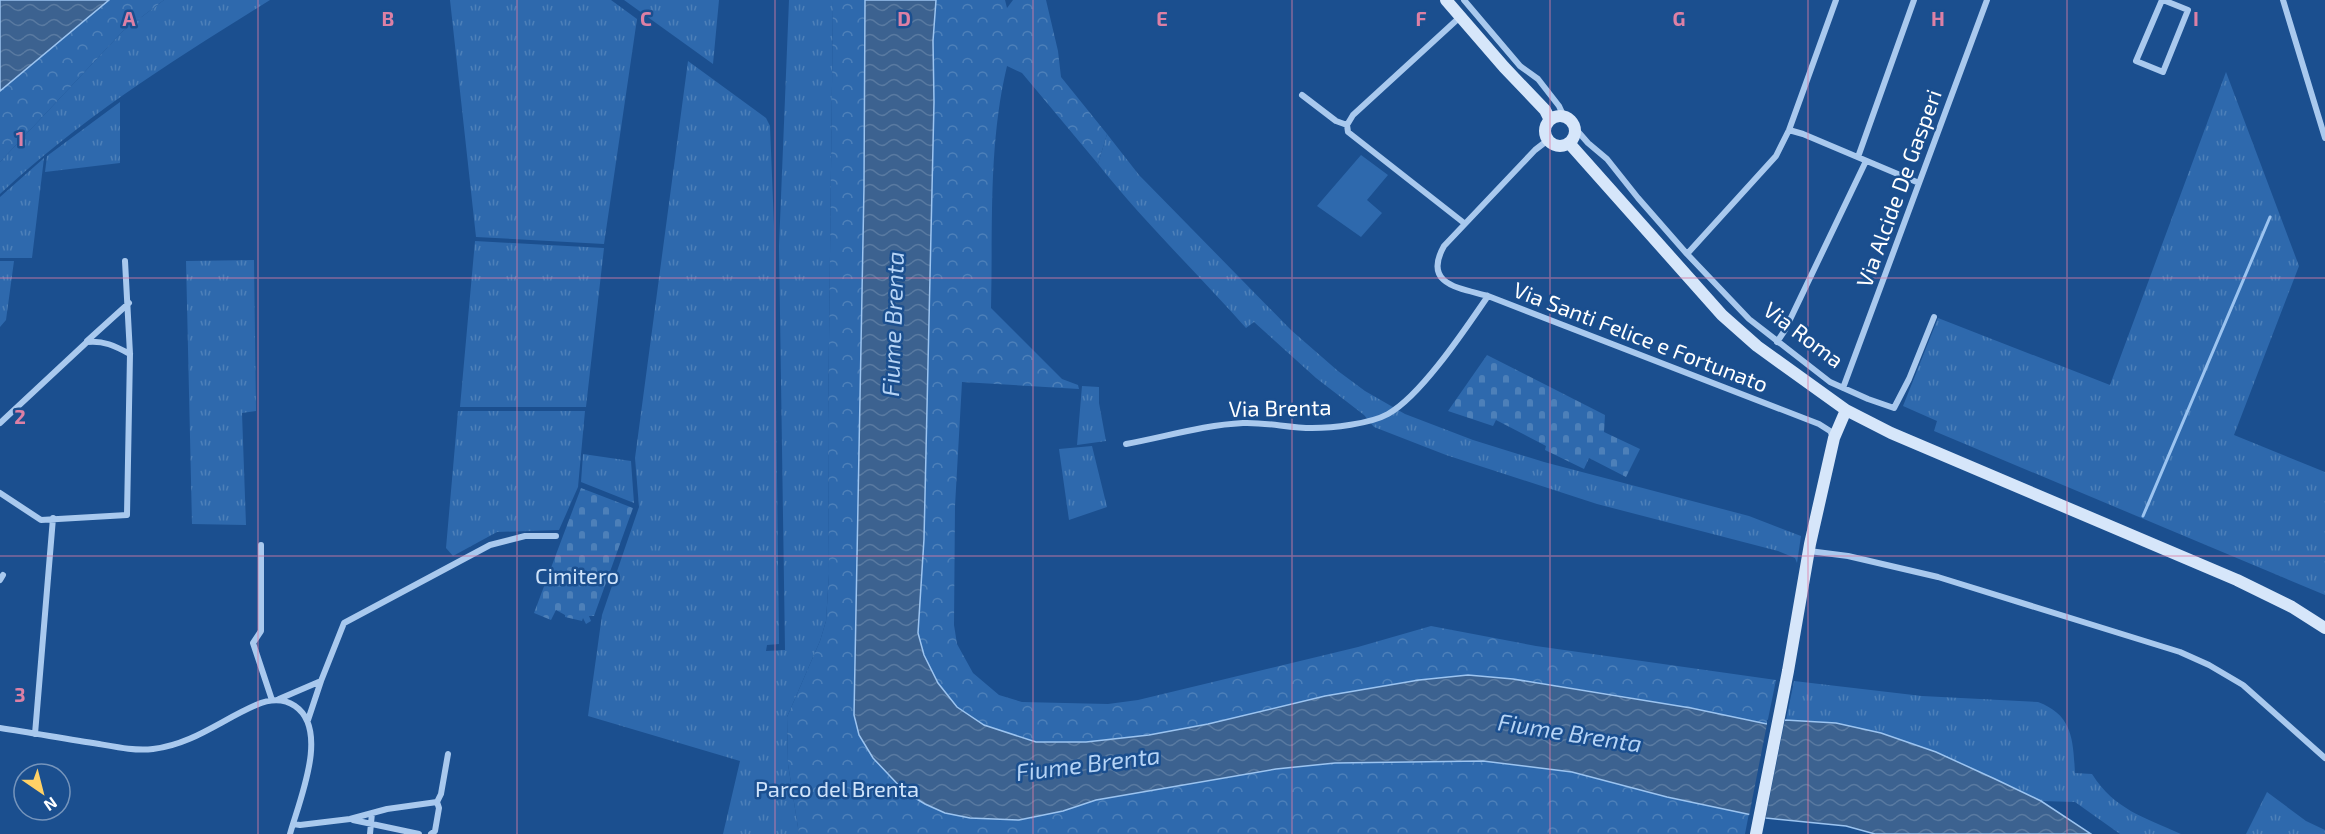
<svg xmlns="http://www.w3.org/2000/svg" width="2325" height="834" viewBox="0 0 2325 834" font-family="'Exo 2',sans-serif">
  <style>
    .grass { fill: url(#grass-tufts) }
    .forest { fill: url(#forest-crowns) }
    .cemetery { fill: url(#cemetery-stones) }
    .pitch { fill: #2e69ad }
    .water { fill: url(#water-waves); stroke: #9cc4f0; stroke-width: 1.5 }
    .pier { fill: #1b4f8f }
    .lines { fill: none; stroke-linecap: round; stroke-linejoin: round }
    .stream { stroke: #9cc4f0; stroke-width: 3 }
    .street { stroke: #a9c9ee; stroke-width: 6 }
    .secondary { stroke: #d6e6fa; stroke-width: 12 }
    .grid { fill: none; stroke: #dd80a5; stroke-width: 1.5; stroke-opacity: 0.55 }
    .labels { text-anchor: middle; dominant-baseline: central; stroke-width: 5; stroke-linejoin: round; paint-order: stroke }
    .street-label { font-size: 22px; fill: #fff; stroke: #1b4f8f }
    .park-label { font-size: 22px; fill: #cfe3fa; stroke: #1b4f8f }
    .water-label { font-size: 24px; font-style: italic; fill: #b5d3f5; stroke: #1b4f8f }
    .grid-label { font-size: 20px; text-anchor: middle; font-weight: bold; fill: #dd80a5; stroke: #1b4f8f; stroke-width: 5; stroke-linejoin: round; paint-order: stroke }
  </style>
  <defs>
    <pattern id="grass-tufts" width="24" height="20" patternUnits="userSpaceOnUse" patternTransform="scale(1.5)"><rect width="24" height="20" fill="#2e69ad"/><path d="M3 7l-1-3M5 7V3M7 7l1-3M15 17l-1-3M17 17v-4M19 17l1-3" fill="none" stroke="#4d80b9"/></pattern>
    <pattern id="forest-crowns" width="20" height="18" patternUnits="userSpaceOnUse" patternTransform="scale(1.5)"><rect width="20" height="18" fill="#2e69ad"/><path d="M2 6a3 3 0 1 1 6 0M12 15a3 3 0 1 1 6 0" fill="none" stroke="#4d80b9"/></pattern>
    <pattern id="cemetery-stones" width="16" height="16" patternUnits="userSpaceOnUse" patternTransform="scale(1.5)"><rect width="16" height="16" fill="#2e69ad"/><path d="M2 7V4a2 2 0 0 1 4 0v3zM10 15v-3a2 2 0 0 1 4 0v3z" fill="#4d80b9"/></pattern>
    <pattern id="water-waves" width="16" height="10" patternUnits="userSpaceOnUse" patternTransform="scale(1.5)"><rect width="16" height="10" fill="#3c6290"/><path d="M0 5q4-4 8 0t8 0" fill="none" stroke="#597aa1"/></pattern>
  </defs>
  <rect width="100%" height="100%" fill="#1b4f8f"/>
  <path class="grass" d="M164,0H270C176,58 81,118 0,194V162L123,31Z
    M450,0H611L637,19L604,244L476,237Z
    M624,0H719L713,64Z
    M789,0H833L828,426L829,574L826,621L820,641L787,717L788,764L799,834H723L740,761L588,716L602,615L639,507L635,458L688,61L766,118L770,126L774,226L779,644L767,645L766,651L785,650L779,246Z
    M2226,72L2299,266L2234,435L2325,472V595L1934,431L1937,421L1903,406L1938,318L2110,385Z
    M120,102V163L45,172L47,156Z
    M1107,134L1139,175L1291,330L1338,371L1365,391L1405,414L1473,440L1544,462L1749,516L1801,536L1797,563L1795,558L1778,551L1597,504L1446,455L1374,427L1364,415L1316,378L1254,322L1246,328C1197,273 1144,222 1098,164Z
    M44,158L32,258H0V197Z
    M475,241L604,248L586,407H460Z
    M254,260L256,411L242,413L246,525L192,524L186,261Z
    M0,261H14L6,320L0,327Z
    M1082,386L1099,387V403L1106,441L1077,445Z
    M458,411H585L578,487L559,530L497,532L453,556L446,548Z
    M1092,446L1107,507L1069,520L1059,449Z
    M583,454L631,461L634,503L581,482Z
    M1794,681L1922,696L2038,702C2073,715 2073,740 2075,773L2092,774C2115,810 2144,817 2181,834H2120L2075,802L2041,801L1936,752L1881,733L1836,723L1786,720Z
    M2267,792L2306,821L2325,830V834H2246Z"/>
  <path class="forest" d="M109,0H164L123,31L0,162V91Z
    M833,0H865L864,187L854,715L1063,811L1096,800L1276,769L1335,763L1483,761L1572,772L1667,797L1749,813L1745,834H799L788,764L787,717L820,641L826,621L829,574L828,426Z
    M936,0H1005L1007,8L1013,0H1046L1058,51L1061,77L1107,134L1098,164L1022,73L1007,66C988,145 993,229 991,308L1062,379L1078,385L1079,389L962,382L955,506L954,625L957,644L973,673L999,695L1022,702L1108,704L1138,700L1358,647L1431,626L1536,646L1776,680L1767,724L1623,696L1513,679L1468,675L1325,696L1208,724L1149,735L1086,742H1035L1017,737L984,725L957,707L938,683L924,655L918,633L924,539L934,102L933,41Z"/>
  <path class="cemetery" d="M1487,355L1605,415L1604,432L1640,449L1626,477L1589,458L1584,469L1545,450L1546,446L1496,420L1493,426L1448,411Z
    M581,488L633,508L594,616H589L591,621L586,624L583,618L582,621L565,617V615L556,610L551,620L534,613Z"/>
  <path class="pitch" d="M1361,155L1388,175L1367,200L1382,213L1361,237L1317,206Z"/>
  <path class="water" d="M0,0H109L0,91Z
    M865,0H936L933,41L934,102L924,539L918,633L924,655L938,683L957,707L984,725L1036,742H1086L1149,735L1208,724L1325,696L1419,680L1468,675L1513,679L1691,708L1767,724L1785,720L1836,723L1881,733L1936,752L1995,779L2041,801L2091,834H1875L1846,826L1766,818L1667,797L1572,772L1483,761L1335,763L1276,769L1096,800L1063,811L1019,820L970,818L945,813L925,804L905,792L873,758L859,735L854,715L864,187Z"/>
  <path class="pier" d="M1786,717L1785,720L1765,821L1749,816L1767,724V720Z"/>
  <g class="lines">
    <path class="stream" d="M2143,516L2270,217"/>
    <path class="street" d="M1464,0L1520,66L1538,79L1559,106L1564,117
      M2162,0L2136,61L2163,72L2188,10L2163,0
      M2283,0L2325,138
      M1460,17L1353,115L1347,125L1348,132L1464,223
      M1302,95L1336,121L1347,125
      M1574,127L1588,143L1607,159L1638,198L1687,254L1749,319L1830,382L1868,399L1894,408L1909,379L1934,317
      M1789,130L1803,134L1919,183
      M1548,140L1535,150L1444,246C1422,285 1460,288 1488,296L1819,424L1830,431L1833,437
      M1858,157L1914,0
      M1687,254L1776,156L1789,130L1836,0
      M87,341L129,303
      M1777,342L1785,330L1866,161
      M1843,388L1987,0
      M0,423L87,342C103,340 115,346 130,354
      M1126,444C1165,437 1203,425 1243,423C1266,422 1289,428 1312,428C1332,428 1370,424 1388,414C1421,396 1466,328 1488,296
      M0,493L41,520L127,515L130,354L125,261
      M261,545V631L253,643L272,700
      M1809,551L1848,556L1938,577L2180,652L2209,665L2243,685L2325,758
      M0,580L3,575
      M279,699L321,681L344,623L490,545L525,536H556
      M308,720L321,681
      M0,728C33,733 66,739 99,744C116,747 135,751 153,749C193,744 221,720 256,705C270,699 283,698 295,706C330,730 299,801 290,834
      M35,734L53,518
      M353,820L419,834
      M293,824L300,825L350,819L387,809L437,802
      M370,834L372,813
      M431,834L435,831L439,808L437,802L441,794L448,754"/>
    <path class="secondary" d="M1446,0L1504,67L1545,110L1550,120
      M1545 131a15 15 0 1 1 30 0a15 15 0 1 1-30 0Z
      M1569,143L1722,315L1757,346L1846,410L1891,433L2237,580L2292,607L2325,628
      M1756,834L1788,671L1810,544L1834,438L1846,410"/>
  </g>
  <path class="grid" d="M258,0V834M517,0V834M775,0V834M1033,0V834M1292,0V834M1550,0V834M1808,0V834M2067,0V834M0,278H2325M0,556H2325"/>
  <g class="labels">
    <g class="street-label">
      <text transform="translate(1898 188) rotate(-70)">Via Alcide De Gasperi</text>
      <text transform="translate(1804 334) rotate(37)">Via Roma</text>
      <text transform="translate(1641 336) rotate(21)">Via Santi Felice e Fortunato</text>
      <text transform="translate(1280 407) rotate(-1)">Via Brenta</text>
    </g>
    <g class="park-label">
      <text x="577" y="575">Cimitero</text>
      <text x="837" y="788">Parco del Brenta</text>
    </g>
    <g class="water-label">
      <text transform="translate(892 324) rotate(-88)">Fiume Brenta</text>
      <text transform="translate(1570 732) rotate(9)">Fiume Brenta</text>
      <text transform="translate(1088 763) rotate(-7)">Fiume Brenta</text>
    </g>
  </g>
  <g class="grid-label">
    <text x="129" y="26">A</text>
    <text x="388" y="26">B</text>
    <text x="646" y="26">C</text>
    <text x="904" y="26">D</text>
    <text x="1162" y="26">E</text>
    <text x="1421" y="26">F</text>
    <text x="1679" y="26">G</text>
    <text x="1938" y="26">H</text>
    <text x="2196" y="26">I</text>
    <text x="20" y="146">1</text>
    <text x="20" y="424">2</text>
    <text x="20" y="702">3</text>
  </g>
  <g transform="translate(42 792) rotate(145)"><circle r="28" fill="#1b4f8f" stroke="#7695bc" stroke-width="1.5"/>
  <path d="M0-4.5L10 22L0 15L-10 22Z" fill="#ffd166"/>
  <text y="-9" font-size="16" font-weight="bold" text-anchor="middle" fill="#ffffff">N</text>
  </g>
</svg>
